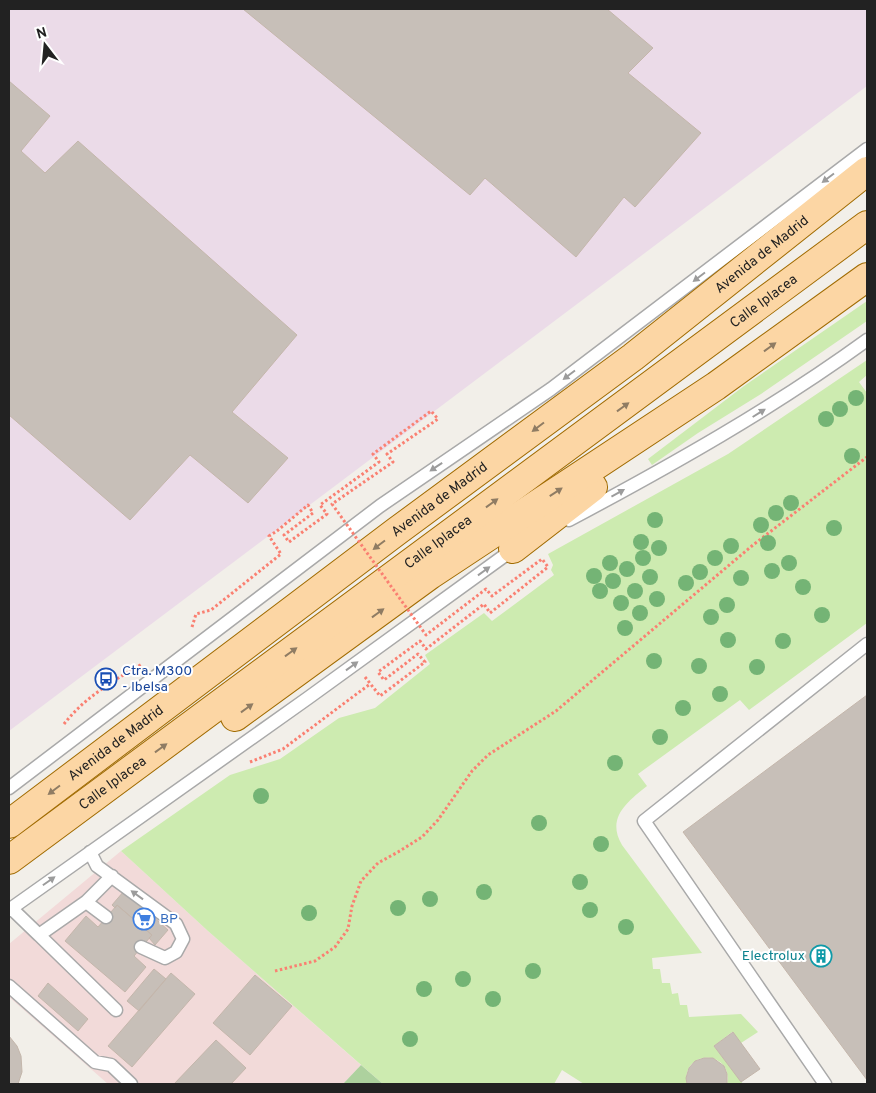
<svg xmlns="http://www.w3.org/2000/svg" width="876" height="1093" viewBox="0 0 876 1093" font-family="Overpass,sans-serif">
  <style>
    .commercial { fill: #f2dad9 }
    .industrial { fill: #ebdbe8 }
    .grass { fill: #cdebb0 }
    .forest { fill: #add19e }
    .building { fill: #c7bfb8; stroke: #c4b6ab }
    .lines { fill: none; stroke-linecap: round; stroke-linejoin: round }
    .service-casing { stroke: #a9a9a9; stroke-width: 15 }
    .primary-casing { stroke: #a06b00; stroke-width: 30 }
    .path { stroke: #fa8072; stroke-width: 3; stroke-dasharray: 2.5 2.5; stroke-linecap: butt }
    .service { stroke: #fff; stroke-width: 12 }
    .primary { stroke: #fcd6a4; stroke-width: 28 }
    .path-bridge { stroke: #fa8072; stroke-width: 3; stroke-dasharray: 2.5 2.5; stroke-linecap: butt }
    .tree { fill: #74b475 }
    .oneway { fill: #9c9c9c }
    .oneway2 { fill: #8f7c63 }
    .labels { text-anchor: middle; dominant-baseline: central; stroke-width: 4; stroke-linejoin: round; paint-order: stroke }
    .street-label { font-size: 14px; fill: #222; stroke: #fff }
    .transit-label { font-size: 14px; fill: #164399; stroke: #fff; text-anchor: start }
    .shop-label { font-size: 14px; fill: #366cbe; stroke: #fff; text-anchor: start }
    .culture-label { font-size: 14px; fill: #0d838f; stroke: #fff; text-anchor: end }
  </style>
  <rect width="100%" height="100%" fill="#f2efe9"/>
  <path class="commercial" d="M121,851L208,931L361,1065L343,1084H108L9,997V944Z"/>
  <path class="industrial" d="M9,9H867V86L9,731Z"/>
  <path class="grass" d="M867,301V321L761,394L698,433L652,465L648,459L744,386Z
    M867,360V375L859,382L867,393V623L749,710L740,700L638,774L647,786C627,802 606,818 622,845L702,953L652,958L653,969H660L662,983H670L672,994L678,993L680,1005H687L689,1017L741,1014L758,1032L741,1043L732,1032L714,1046L743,1084H727C734,1050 681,1048 687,1084H584L562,1070L554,1084H383L208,931L121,851L230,775L280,759L339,718L375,708L430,664L425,655L484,613L492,621L554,575L551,570L553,565L548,554L728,454Z"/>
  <path class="forest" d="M361,1065L383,1084H343Z"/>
  <path class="building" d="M243,9H607L653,48L628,73L701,133L635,207L624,197L576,257L485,178L470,195Z
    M9,81L50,116L21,151L45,173L78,141L297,335L232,412L288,458L248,503L190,455L130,520L9,415Z
    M867,695V1080L683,832Z
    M124,891L168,930L155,945L149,938L152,935L117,905L115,908L112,905Z
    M117,905L152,935L134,956L146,967L125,992L65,941L86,916L98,927Z
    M154,969L166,979L139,1011L127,1001Z
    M171,973L195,994L132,1067L108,1046Z
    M255,975L292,1006L250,1055L213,1023Z
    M48,983L88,1019L78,1031L38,996Z
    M733,1032L760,1069L741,1082L714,1046Z
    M9,1036L17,1046L21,1056L22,1072L18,1084H9Z
    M216,1040L246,1068L231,1084H174Z
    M704,1058H713L724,1066L727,1074V1084H687L686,1078L689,1068L695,1061Z"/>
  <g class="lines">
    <g class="service-casing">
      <path id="service" d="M569,520C672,465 772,409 867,340
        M9,788L380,506L551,389L867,149
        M90,852L97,866L176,924L183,939L176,952L165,958L141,947
        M86,902L106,917
        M11,908L39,935L86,902L112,876
        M9,910L308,698L515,548
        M39,935L116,1010
        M9,986L95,1062L111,1065L131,1084
        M825,1084L644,821L867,644"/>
    </g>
    <g class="primary-casing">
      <g id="primary">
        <path d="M513,549L593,487"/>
        <path d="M235,717L430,575L716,386L867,277"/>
        <path id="s1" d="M9,824L397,531L633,357L867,171"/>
        <path id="s2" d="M9,860L867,225"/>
      </g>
    </g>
    <path class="path" d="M192,627L196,614L211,610L281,554L269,536L277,531
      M365,677L380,696L388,690
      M64,724C84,698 114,680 142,664
      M250,762L283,749L370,684
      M275,971L315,961L335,947L348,929L352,906L361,881L378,863L398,852L422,837L438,820L472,771L488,755L556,711L753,545L867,457"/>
    <use href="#service" class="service"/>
    <use href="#primary" class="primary"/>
    <path class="path-bridge" d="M277,531L308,505L313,513L284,535L289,542L327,514L320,505L379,462L373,454L431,411L438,419L387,454L393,462L332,504L426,635L486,589L492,596L542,559L548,567L490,613L484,604L426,649L420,641L378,672L384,680L418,654L425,662L388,690"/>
  </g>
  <g class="tree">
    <circle cx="856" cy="398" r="8"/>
    <circle cx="840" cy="409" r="8"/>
    <circle cx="826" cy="419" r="8"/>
    <circle cx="852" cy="456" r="8"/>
    <circle cx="791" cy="503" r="8"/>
    <circle cx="776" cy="513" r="8"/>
    <circle cx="655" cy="520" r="8"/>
    <circle cx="761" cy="525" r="8"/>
    <circle cx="834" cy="528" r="8"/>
    <circle cx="641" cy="542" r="8"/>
    <circle cx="768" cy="543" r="8"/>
    <circle cx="731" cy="546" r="8"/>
    <circle cx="659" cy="548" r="8"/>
    <circle cx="643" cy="558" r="8"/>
    <circle cx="715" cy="558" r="8"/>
    <circle cx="610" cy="563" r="8"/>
    <circle cx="789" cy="563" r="8"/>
    <circle cx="627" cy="569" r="8"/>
    <circle cx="772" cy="571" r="8"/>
    <circle cx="700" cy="572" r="8"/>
    <circle cx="594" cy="576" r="8"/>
    <circle cx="650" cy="577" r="8"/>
    <circle cx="741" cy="578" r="8"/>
    <circle cx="613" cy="581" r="8"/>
    <circle cx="686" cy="583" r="8"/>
    <circle cx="803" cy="587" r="8"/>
    <circle cx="600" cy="591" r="8"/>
    <circle cx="635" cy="591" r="8"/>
    <circle cx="657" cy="599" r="8"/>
    <circle cx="621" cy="603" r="8"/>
    <circle cx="727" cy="605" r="8"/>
    <circle cx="640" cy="613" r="8"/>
    <circle cx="822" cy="615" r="8"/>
    <circle cx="711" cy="617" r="8"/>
    <circle cx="625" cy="628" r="8"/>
    <circle cx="728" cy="640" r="8"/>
    <circle cx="783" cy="641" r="8"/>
    <circle cx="654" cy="661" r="8"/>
    <circle cx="699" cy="666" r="8"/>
    <circle cx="757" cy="667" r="8"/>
    <circle cx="720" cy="694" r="8"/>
    <circle cx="683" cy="708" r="8"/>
    <circle cx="660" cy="737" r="8"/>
    <circle cx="615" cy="763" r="8"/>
    <circle cx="261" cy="796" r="8"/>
    <circle cx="539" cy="823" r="8"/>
    <circle cx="601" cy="844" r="8"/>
    <circle cx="580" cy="882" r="8"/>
    <circle cx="484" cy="892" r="8"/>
    <circle cx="430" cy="899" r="8"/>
    <circle cx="398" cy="908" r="8"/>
    <circle cx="590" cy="910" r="8"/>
    <circle cx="309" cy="913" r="8"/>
    <circle cx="626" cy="927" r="8"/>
    <circle cx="533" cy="971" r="8"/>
    <circle cx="463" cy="979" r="8"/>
    <circle cx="424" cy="989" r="8"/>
    <circle cx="493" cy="999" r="8"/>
    <circle cx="410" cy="1039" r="8"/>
  </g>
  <defs><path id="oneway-solid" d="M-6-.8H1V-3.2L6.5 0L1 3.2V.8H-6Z" transform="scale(1.25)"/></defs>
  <g class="oneway">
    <use href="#oneway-solid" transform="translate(828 178) rotate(143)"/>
    <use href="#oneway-solid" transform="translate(699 277) rotate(143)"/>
    <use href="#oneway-solid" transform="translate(569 375) rotate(143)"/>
    <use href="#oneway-solid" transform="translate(759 413) rotate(-32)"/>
    <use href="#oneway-solid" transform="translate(436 467) rotate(146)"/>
    <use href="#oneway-solid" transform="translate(618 493) rotate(-29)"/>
    <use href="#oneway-solid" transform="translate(484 571) rotate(-36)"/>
    <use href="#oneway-solid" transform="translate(352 666) rotate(-36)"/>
    <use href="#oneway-solid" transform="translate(49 881) rotate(-35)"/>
    <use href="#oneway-solid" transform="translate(137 895) rotate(-144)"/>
  </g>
  <g class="oneway2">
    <use href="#oneway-solid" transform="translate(770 347) rotate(-36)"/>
    <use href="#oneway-solid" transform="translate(623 407) rotate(-36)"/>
    <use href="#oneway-solid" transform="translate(538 427) rotate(143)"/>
    <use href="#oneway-solid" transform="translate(556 492) rotate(-33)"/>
    <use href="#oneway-solid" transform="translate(492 503) rotate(-36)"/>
    <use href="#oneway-solid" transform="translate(379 545) rotate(143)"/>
    <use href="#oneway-solid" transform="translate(378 613) rotate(-36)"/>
    <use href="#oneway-solid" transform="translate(291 652) rotate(-36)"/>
    <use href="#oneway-solid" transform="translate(247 708) rotate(-36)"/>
    <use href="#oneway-solid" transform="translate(161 748) rotate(-36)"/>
    <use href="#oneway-solid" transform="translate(54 790) rotate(143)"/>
  </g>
  <defs>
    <g id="bus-ring" transform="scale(1.125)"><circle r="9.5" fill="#fff" stroke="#1a4fb4" stroke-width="1.5"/><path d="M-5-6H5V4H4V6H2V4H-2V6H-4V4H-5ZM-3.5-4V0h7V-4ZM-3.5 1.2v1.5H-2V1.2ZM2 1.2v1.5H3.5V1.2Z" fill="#1a4fb4"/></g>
    <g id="supermarket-ring" transform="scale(1.125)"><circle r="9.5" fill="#fff" stroke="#3f7fe0" stroke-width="1.5"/><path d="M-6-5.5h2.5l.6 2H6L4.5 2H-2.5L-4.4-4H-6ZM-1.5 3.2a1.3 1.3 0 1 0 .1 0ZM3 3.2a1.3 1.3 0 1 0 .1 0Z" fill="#3f7fe0"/></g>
    <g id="building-ring" transform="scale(1.125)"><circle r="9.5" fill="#fff" stroke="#0f9aa8" stroke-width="1.5"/><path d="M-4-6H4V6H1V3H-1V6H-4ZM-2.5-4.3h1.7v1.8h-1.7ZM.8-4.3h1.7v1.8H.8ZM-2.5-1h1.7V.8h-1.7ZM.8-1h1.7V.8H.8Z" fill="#0f9aa8"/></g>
  </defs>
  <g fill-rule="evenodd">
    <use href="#bus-ring" x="106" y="679"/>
    <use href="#supermarket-ring" x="144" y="919"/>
    <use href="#building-ring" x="821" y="956"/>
  </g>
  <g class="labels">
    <g class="street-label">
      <text stroke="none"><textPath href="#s1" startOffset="944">Avenida de Madrid</textPath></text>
      <text stroke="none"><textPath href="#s2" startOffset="939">Calle Iplacea</textPath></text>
      <text stroke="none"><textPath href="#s1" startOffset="539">Avenida de Madrid</textPath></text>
      <text stroke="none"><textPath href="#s2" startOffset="534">Calle Iplacea</textPath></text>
      <text stroke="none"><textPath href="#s1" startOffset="134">Avenida de Madrid</textPath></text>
      <text stroke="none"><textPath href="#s2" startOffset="129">Calle Iplacea</textPath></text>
    </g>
    <g class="transit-label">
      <text x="122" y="671">Ctra. M300<tspan x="122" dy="16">- Ibelsa</tspan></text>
    </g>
    <g class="shop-label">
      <text x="160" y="919">BP</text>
    </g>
    <g class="culture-label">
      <text x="805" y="956">Electrolux</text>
    </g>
  </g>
  <rect width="876" height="1093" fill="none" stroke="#222222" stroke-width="20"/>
  <g transform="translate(45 45) rotate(344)" stroke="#ffffff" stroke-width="4" paint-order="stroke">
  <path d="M0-4L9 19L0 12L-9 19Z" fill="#222222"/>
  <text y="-8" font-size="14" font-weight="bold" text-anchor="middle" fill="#222222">N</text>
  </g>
</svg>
